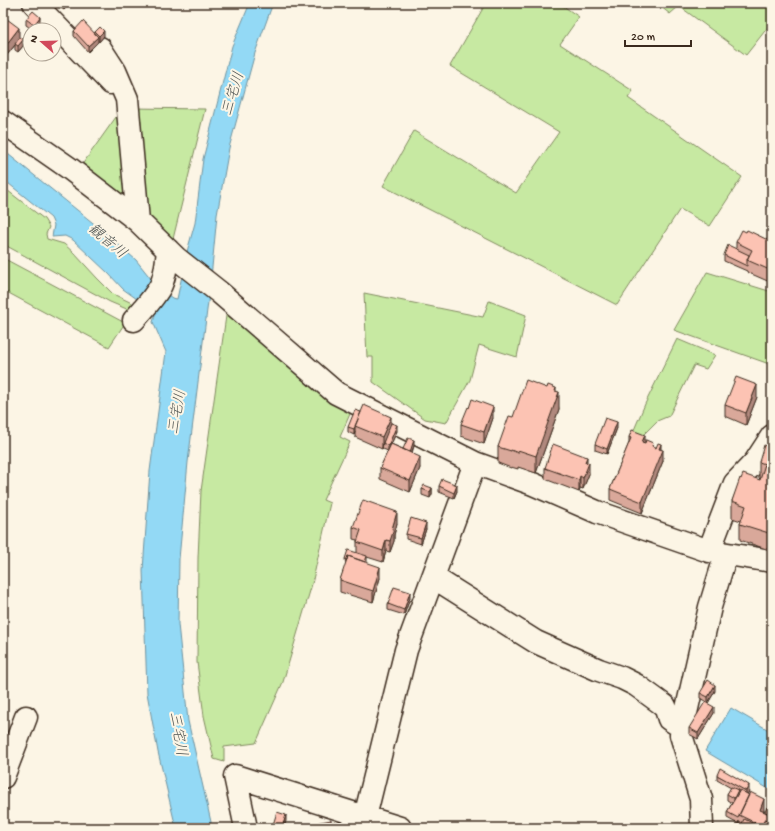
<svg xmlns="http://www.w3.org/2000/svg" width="775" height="831" viewBox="0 0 775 831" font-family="'Gochi Hand','Klee One',sans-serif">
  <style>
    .green { fill: #c7e9a2; stroke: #818a60 }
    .water { fill: #93d9f5; stroke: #70939f }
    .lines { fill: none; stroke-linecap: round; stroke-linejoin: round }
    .minor-casing { stroke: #3b2a1e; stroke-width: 25 }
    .minor { stroke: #fcf5e5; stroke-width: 22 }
    .wall { fill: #d9a89a; stroke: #3b2a1e }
    .shaded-wall { fill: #b0887d; stroke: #3b2a1e }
    .building { fill: #fcc3b3; stroke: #3b2a1e }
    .labels { text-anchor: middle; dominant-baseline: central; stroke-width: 4; stroke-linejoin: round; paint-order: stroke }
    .water-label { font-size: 15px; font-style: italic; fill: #515654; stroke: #fcf5e5 }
  </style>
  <rect width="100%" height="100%" fill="#fcf5e5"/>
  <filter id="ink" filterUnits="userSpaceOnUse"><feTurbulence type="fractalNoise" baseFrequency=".025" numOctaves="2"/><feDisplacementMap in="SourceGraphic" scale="8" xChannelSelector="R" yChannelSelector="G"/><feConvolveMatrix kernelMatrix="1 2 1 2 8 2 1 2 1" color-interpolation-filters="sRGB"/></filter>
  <g filter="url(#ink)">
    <path class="green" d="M486,3H559L579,17L560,44L633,91L628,98L742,177L710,226L680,209L617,305L383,186L414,131L516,193L559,132L450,66Z
      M656,3H772V22L746,55L679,6L670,14Z
      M132,108L205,109L172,243L148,223Z
      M121,110L128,194L122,197L79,169Z
      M3,187L44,219L49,227L46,234L47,239L64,244L74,253L97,278L113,294L134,304L129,310L110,302L3,244Z
      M3,258L125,323L109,347L3,290Z
      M707,272L772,292V365L674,330Z
      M364,293L483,317L489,301L526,315L517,357L479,345L470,380L446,423L425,419L373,382V357H367Z
      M227,309L353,407L340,437L350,442L323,500L330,503L312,584L283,682L256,743L224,747V762L214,759L204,716L197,662L198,558L201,491Z
      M677,339L715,355L706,369L694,365L669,416L657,421L639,439L631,437L645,404Z"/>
    <path class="water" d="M250,3H273L255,53L229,148L217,215L211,278L188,462L179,559L178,624L188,721L211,822L210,828H176L158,752L147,693L143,570L150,471L166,352L153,322L155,316L144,295L141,294L137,299L123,289L108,273L73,240L65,236L52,237L54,225L51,218L3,179V150L98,227L136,260L152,280L144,290L148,293L163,291L172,298L177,299L188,248L195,223L203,159L232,46Z
      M731,708L772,732V791L705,751Z"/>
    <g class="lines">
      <g class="minor-casing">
        <path id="minor" d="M34,3L111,83
          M100,48L115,71L127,99L138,221
          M3,122L69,168L138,221L176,258L219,292L336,393L475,463L533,484L597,512L709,551L772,561
          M134,320C143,310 153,299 160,287C165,278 167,260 168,250
          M709,551L735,483L755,462L772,436
          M433,577L536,642L599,670L622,678L636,685L665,706L669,719L683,728
          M3,777L26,717
          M365,817L406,650L475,463
          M246,828L235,776L400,828
          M702,828L701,799L681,735L710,607L726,554"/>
      </g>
      <use href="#minor" class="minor"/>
    </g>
    <path class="wall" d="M54,3H69L64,10Z
      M3,16L19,38L23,46L18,52L15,50V45L3,60Z
      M26,19L40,23L34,30H33L26,25Z
      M74,31L95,33V32L104,36L99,42L98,41V42L88,52L74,36Z
      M746,232L772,242V283L747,272V271L724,261V255L736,249V242Z
      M556,391L559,409L536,473L518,467V469L511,467V468L498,463V447L513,417Z
      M757,397L746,425L725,416V405Z
      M493,418L484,444L461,436V424Z
      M391,423L397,431L391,444L403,449L414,446L412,453L420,468L410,492L380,479V468L388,451L383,449V448L382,449L355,437V432L354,435L348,432V427Z
      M617,428L607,454L595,450V444Z
      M629,437L661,449L663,461L642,513L610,500V489L629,443Z
      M772,444V551L740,540V524L741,521L732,518V501L741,479L760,480V479L759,478V462L771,447Z
      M587,462L589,474L583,489L580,488L579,492L545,479V468Z
      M439,486L457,491L454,498L439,492Z
      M432,488V494L430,498L422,495V489Z
      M397,523L394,535V541L390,552L386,551L383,562L367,557V563L380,578L373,602L340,592V580L346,565L345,559L357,553V540L353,539V527Z
      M426,529L421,544L406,539V534Z
      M410,598L404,615L388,610V604Z
      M715,691L708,703L700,698V693Z
      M714,713L698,739L689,734V728Z
      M717,775L749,791L747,795L764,810V812L772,828L740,827H739V821L738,824L727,818V812L732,803L727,800V794L731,788L717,780Z"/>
    <path class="shaded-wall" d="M64,3H69L64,10Z
      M40,17V23L34,30V25Z
      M19,28V40L3,60V49Z
      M104,31V36L99,42V36Z
      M98,37V42L88,52V46Z
      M23,40V46L18,52V46Z
      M757,385V397L746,425V413Z
      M556,388V400L559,392V409L536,473V456Z
      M493,407V418L484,444V432Z
      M391,417V428L383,443L382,449V437Z
      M617,422V428L607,454V449Z
      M397,425V431L388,451V446Z
      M355,426V432L354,435V429Z
      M645,435V446L642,442Z
      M414,440V446L408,461V455Z
      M661,444V454L663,450V461L642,513V502Z
      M420,457V468L410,492V481Z
      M587,457V467L589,463V474L583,489V478L585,462Z
      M580,476V488L579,492V480Z
      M457,485V491L454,498V493Z
      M432,488V494L430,498V492Z
      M397,512V523L394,535V541L390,552V541L392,529Z
      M426,523V529L421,544V538Z
      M386,540V551L383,562V551Z
      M380,567V578L373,602V591Z
      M410,592V598L404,615V610Z
      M715,685V691L708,703V697Z
      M714,707V713L698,739V733Z
      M749,785V791L746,797V791Z
      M738,790V796L734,804V798Z
      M764,799V810L760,821V810Z
      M286,815V821L284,828H282Z"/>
    <path class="building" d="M33,11L40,17L34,25L26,19Z
      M3,16L19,28L3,49Z
      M83,21L98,37L88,46L74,31Z
      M100,27L104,31L99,36L95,32Z
      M20,37L23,40L18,46L15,44Z
      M742,230L746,232L747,230L772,242V271L747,260L752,250L736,242Z
      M728,245L749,255L747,260V266L724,255Z
      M736,377L757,385L746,413L725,405Z
      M526,380L547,388L548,385L556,388L555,391L559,392L536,456L518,450V453L511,450V451L498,447L509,416L513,417Z
      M472,399L493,407L484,432L461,424L468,407L469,408Z
      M364,405L391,417L382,437L355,426Z
      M355,410L361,412L354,429L348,427Z
      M605,418L617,422L607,449L595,444Z
      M391,423L397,425L388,446L383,443Z
      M632,430L645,435L642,442L645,443L646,440L653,443L652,446L656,448L658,443L661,444L659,449L663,450L642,502L610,489L631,438L629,437Z
      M408,438L414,440L410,452L403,449Z
      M391,444L420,457L410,481L380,468Z
      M553,444L587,457L585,462L589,463L583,478L580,476L579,480L545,468Z
      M772,444V534L740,524L746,506L732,501L740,478L741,479L743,474L760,480L765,464L759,462L764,445L771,447Z
      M442,479L457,485L454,493L439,486Z
      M424,485L432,488L430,492L422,489Z
      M363,500L397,512L392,529H394L390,541L386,540L383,551L357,542L361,530L353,527Z
      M411,518L426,523L421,538L406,534Z
      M348,550L367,556L365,562L348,556L347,560L345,559Z
      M348,556L380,567L373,591L340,580Z
      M394,587L410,592L404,610L388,604Z
      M708,680L715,685L708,697L700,693Z
      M705,702L714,707L698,733L689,728Z
      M720,768L749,785L746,791L717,775Z
      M731,787L738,790L734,798L727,794Z
      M740,790L749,795L738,818L727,812Z
      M750,792L764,799L760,810L772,815V822L765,819L762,826L739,815Z
      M767,807L772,810V815L765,812Z
      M277,812L286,815L282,828H272Z
      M744,819L761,827V828H740Z
      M765,819L772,822V828H761Z
      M331,820L332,828H300V826Z"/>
  </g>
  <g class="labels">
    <g class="water-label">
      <text transform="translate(234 94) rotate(-73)">三宅川</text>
      <text transform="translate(107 242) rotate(40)">観音川</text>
      <text transform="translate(178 412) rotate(-80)">三宅川</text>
      <text transform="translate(177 734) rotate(80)">三宅川</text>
    </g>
  </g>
  <rect width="775" height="831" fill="none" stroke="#fcf5e5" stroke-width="16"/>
  <rect x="8" y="8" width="759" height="815" fill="none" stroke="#3b2a1e" stroke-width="1.5" filter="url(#ink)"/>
  <g transform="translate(42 42) rotate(290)"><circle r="19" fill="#fcf5e5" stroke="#afa495"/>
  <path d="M0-3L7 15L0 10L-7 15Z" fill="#d1495b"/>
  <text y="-6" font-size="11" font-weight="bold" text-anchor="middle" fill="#3b2a1e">N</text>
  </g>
  <path d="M625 40v6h66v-6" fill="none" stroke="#3b2a1e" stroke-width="2"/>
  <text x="631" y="40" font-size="12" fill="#3b2a1e" stroke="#fcf5e5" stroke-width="3" paint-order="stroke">20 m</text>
</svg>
